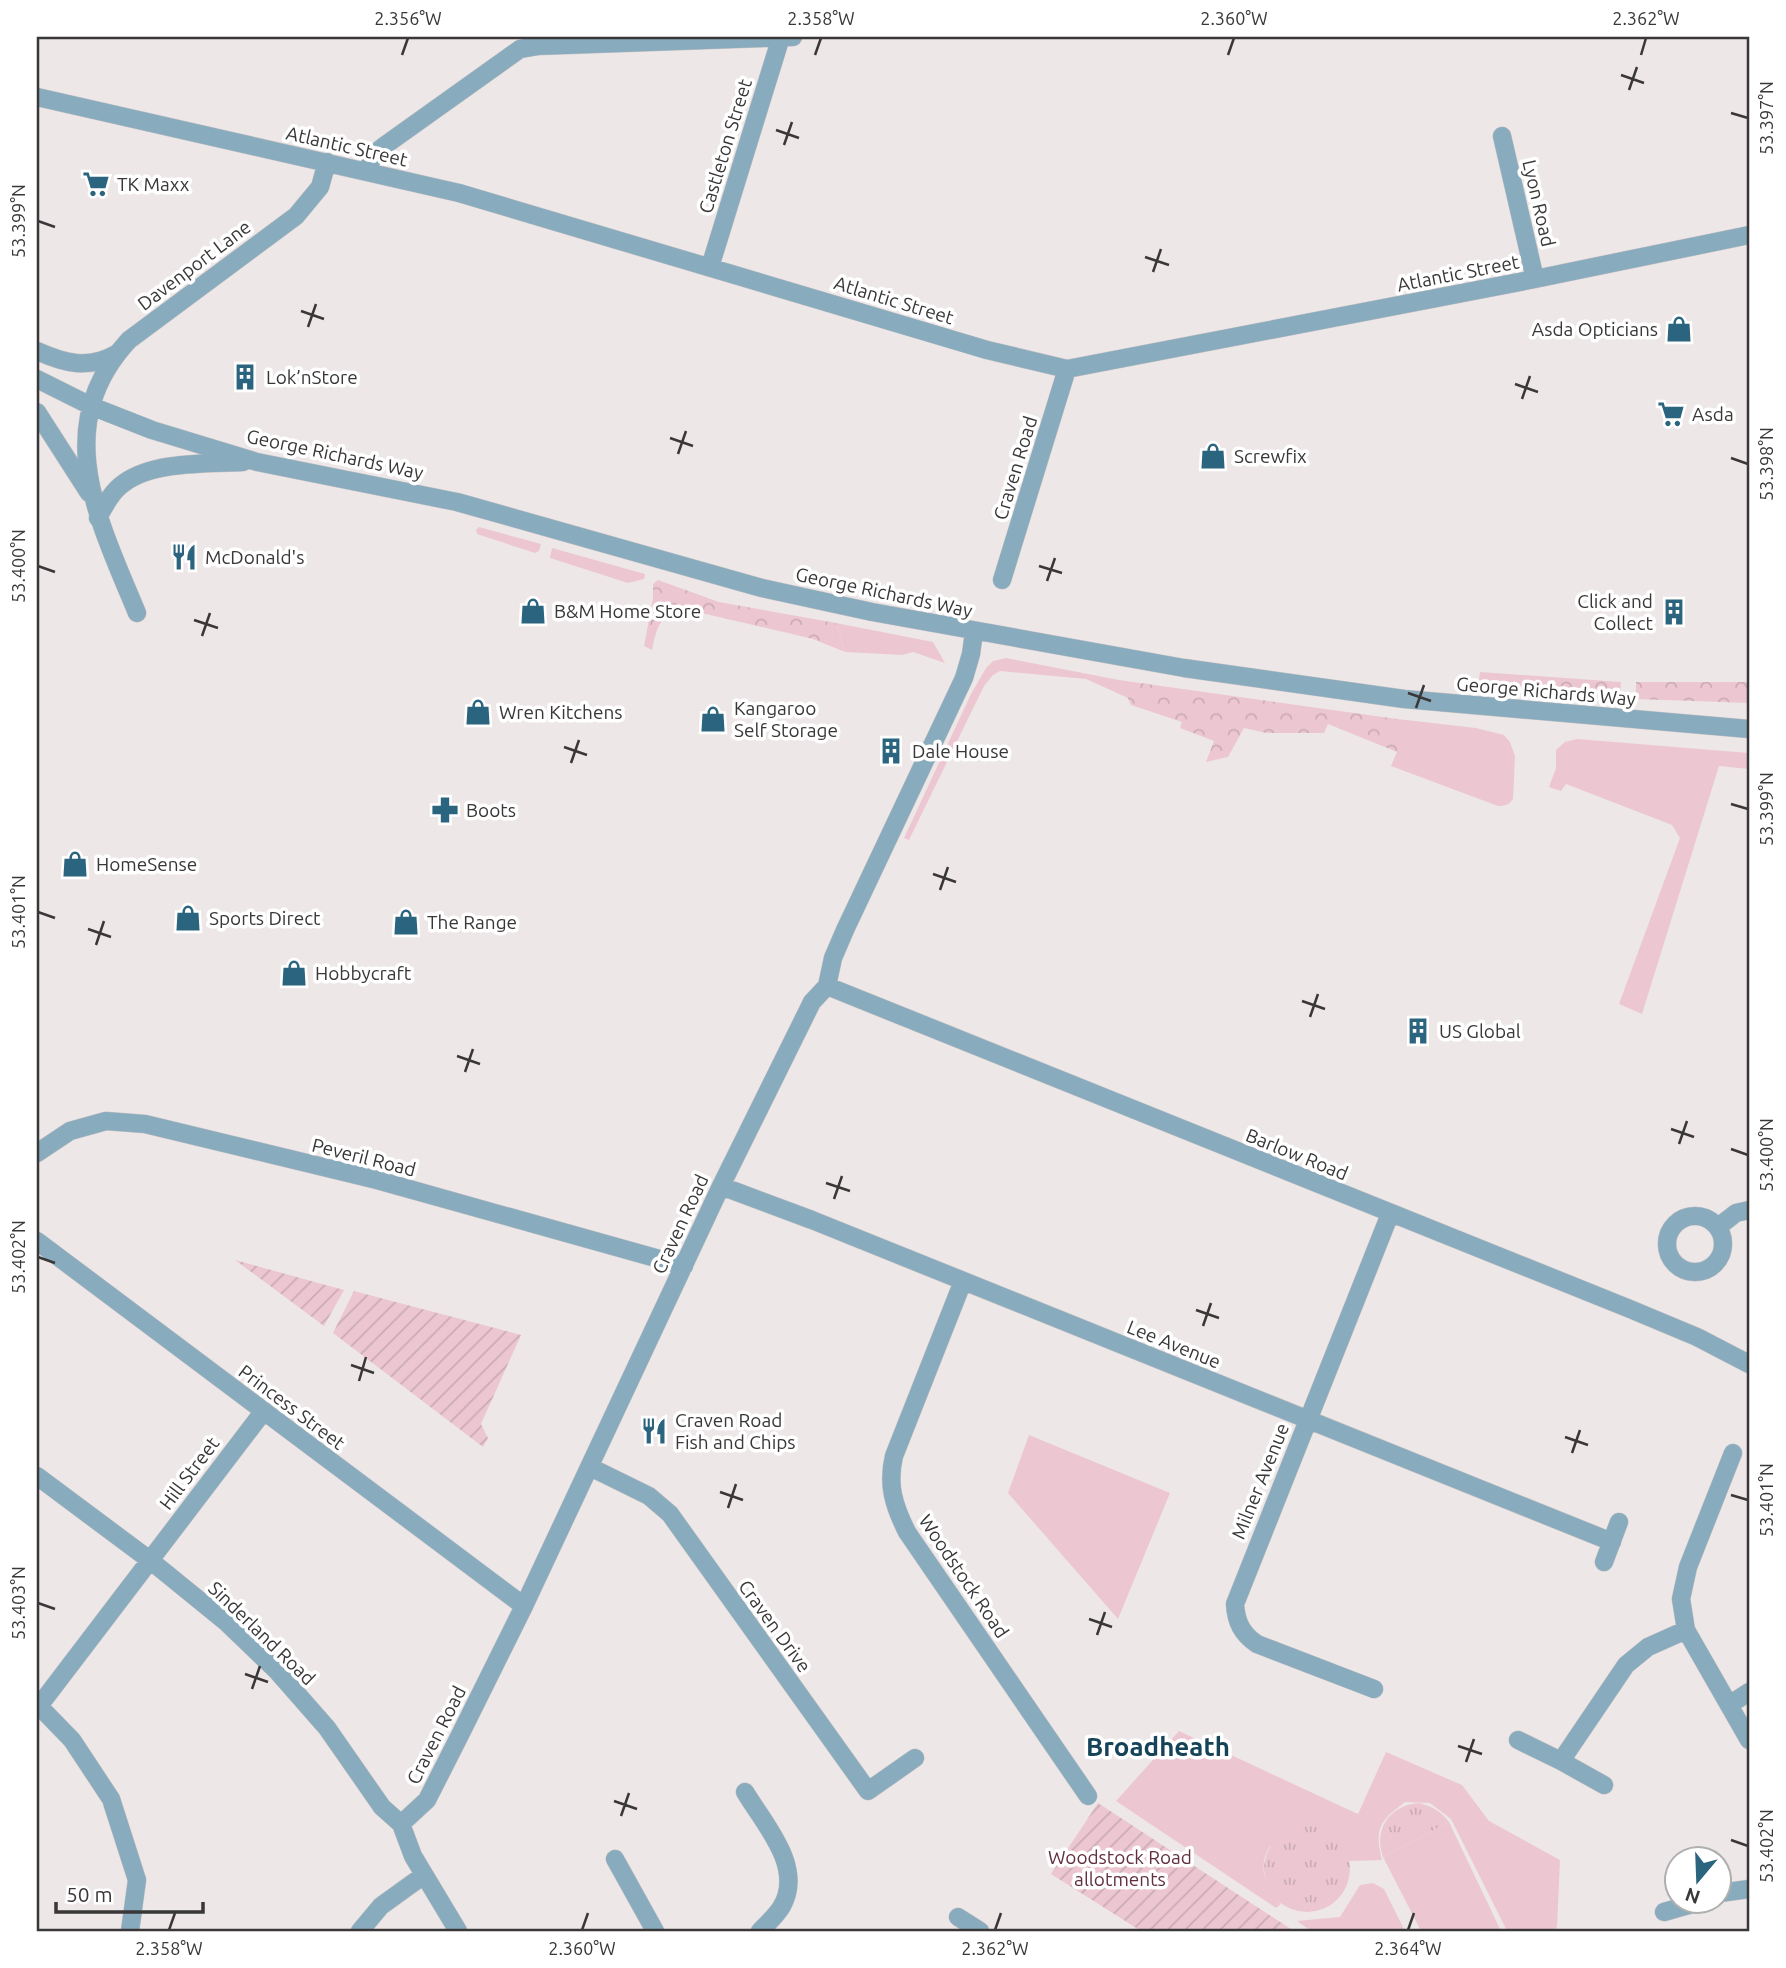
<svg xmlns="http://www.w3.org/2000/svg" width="1786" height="1968" viewBox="0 0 1786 1968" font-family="Ubuntu,sans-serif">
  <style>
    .grass { fill: #ecc7d1 }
    .forest { fill: url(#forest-crowns) }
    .park { fill: url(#park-tufts) }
    .garden { fill: url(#garden-furrows) }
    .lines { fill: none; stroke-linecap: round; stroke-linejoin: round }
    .minor-casing { stroke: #cac4c5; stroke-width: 19 }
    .minor { stroke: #88acbe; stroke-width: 18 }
    .ticks { fill: none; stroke: #393737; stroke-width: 2.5 }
    .labels { text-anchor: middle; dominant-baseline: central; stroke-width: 7; stroke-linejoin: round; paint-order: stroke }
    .street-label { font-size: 19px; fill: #393737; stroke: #fff }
    .poi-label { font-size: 19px; fill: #393737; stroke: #fff; text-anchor: start }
    .park-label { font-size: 19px; fill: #612f3f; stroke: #fff }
    .district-label { font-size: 26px; font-weight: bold; fill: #154357; stroke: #fff }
    .neatline { fill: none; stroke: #393737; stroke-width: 2.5 }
    .ticks-label { font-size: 18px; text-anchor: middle; fill: #393737 }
  </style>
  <defs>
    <pattern id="forest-crowns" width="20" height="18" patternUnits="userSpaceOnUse" patternTransform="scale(1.75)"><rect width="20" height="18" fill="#ecc7d1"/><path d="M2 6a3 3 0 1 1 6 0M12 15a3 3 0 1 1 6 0" fill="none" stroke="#cbacb4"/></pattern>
    <pattern id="park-tufts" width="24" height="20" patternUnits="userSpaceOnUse" patternTransform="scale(1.75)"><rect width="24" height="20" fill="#ecc7d1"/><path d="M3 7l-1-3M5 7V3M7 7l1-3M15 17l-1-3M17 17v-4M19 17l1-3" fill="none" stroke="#cbacb4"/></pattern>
    <pattern id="garden-furrows" width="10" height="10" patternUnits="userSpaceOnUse" patternTransform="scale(1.75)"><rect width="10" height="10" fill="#ecc7d1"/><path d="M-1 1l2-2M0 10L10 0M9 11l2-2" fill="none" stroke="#cbacb4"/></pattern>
  </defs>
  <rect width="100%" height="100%" fill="#eee7e8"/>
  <path class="grass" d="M479,527L541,544L539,551L535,553L477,534L476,530Z
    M552,548L645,574L644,579L628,583L550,558Z
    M836,623L933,642L945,663L913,652L902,655L845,652Z
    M1006,658L1119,680L1128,698L1086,679L1000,671L993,675L984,686L909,840L904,838L971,694L986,668L993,661Z
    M1397,719L1476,728L1504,735L1510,742L1515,756L1513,799C1509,805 1505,806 1498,806L1391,766L1397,752Z
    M1577,739L1749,753V769L1719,766L1642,1014L1619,1004L1680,838L1672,825L1566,784L1561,791L1549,787L1556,768V750L1565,742Z
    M1029,1435L1170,1493L1118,1619L1008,1493Z
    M1179,1731L1358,1814L1386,1752L1462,1785L1489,1821L1560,1860L1557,1927L1553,1931H1507L1451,1819L1430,1803L1405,1802C1380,1821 1374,1828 1382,1860L1350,1861L1270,1846C1257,1866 1265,1888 1281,1904L1276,1908L1116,1801Z
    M1449,1822L1501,1931H1421L1383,1857Z
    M1373,1883L1384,1889L1405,1931H1311L1297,1921L1340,1917L1360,1885Z"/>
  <path class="forest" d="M658,580L719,602L836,623L845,652L813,639L680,608C660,613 656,631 652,650L644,646L653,598V584Z
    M1480,672L1621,682L1620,697L1478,686Z
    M1119,680L1397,719V752L1328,724L1324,733H1266L1244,728L1228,757L1206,762L1214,741L1180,728L1182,722L1131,705Z
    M1636,682H1749V703L1636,699Z"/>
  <path class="park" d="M1419,1803C1433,1807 1441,1811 1449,1822L1383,1857C1373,1829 1390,1805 1419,1803Z
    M1264 1869a43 43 0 1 1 86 0a43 43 0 1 1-86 0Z"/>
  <path class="garden" d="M235,1260L344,1290L324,1326Z
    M354,1291L521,1335L481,1424L488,1438L483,1447L333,1333Z
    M1098,1803L1294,1931H1141L1051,1874Z"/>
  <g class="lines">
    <g class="minor-casing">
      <path id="minor" d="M37,97L459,193L987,350L1067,369L1535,279L1749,235
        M1502,136L1535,279
        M367,171L375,153L384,146L520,49L538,46L793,37
        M710,267L781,37
        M37,351C64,363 88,370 116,354
        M37,379L91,406L152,430L257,462L457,502L762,588L872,612L1184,668L1404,699L1749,729
        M37,412L89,493
        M98,518C105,505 112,491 124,483C154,461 207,464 243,462
        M1002,580L1067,369
        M137,613C99,521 49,426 129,340L296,216L320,187L327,162
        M827,986L1630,1309L1697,1337L1749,1364
        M37,1153L70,1131L106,1121L145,1124L377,1180L684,1266
        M721,1186L812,1220L1612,1542
        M1667 1244a28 28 0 1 1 56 0a28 28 0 1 1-56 0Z
        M1718,1227L1736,1213L1749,1210
        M37,1241L524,1606
        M963,1281L894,1456C887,1485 894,1506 907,1532L1088,1796
        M1733,1453L1688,1567L1681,1599L1686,1630L1749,1740
        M590,1467L649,1496L670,1514L868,1791L915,1758
        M37,1476L151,1561L226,1622L277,1671L327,1728L382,1807L401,1824L413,1856L458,1931
        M1604,1562L1619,1522
        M1374,1689L1257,1644C1242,1634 1236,1622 1235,1604L1390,1214
        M37,1704L72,1740L111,1799L137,1880L130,1931
        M1729,1705L1749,1692
        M39,1706L263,1412
        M1518,1740L1561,1761L1604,1785
        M1561,1761L1626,1665L1648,1647L1686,1630
        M745,1792C765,1825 804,1867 782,1906C777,1915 767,1924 760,1931
        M401,1824L427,1800L460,1735L524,1606L721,1186L812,1002L827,986L833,958L845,930L964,678L971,654L974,632
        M615,1859L655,1931
        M1720,1893L1749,1889
        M1664,1912L1699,1902
        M958,1917L980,1931
        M360,1931L381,1906L424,1875"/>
    </g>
    <use href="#minor" class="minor"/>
  </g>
  <path class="ticks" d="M402,55L408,38M815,55L821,38M1228,55L1234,38M1641,55L1646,38M1621,75L1644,83M1629,90L1637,67M1731,113L1748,118M776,130L799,138M784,145L792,122M38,221L55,227M1145,257L1169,265M1153,272L1161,249M301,311L324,319M308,327L316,304M1515,384L1538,392M1522,399L1530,376M670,438L693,446M678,454L686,431M1731,458L1748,464M38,566L55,572M1039,566L1062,573M1047,581L1055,558M194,620L218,628M202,636L210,613M1408,693L1431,701M1416,708L1424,685M564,747L587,755M571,763L579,740M1731,804L1748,809M933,874L956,882M940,890L948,867M38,912L55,918M88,929L111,937M96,945L104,921M1302,1001L1325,1009M1310,1017L1318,994M457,1056L480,1064M465,1072L473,1049M1671,1129L1694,1137M1679,1144L1687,1121M1731,1149L1748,1155M826,1183L850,1191M834,1199L842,1176M38,1257L55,1263M1196,1310L1219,1318M1203,1326L1211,1303M351,1365L374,1373M359,1381L366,1357M1565,1437L1588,1445M1572,1453L1580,1430M720,1492L743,1500M1731,1495L1748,1500M728,1508L736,1484M38,1603L55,1609M1089,1619L1112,1627M1097,1635L1105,1612M245,1674L268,1682M252,1689L260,1666M1458,1746L1482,1754M1466,1762L1474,1739M614,1801L637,1809M621,1816L629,1793M1731,1840L1748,1846M169,1930L175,1913M582,1930L588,1913M995,1930L1001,1913M1408,1930L1414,1913"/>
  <defs>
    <g id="supermarket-bare" transform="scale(2.1)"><path d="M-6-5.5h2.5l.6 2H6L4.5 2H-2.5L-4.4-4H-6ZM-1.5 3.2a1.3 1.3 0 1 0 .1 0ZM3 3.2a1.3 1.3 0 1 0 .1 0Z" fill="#2b647e" stroke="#fff" stroke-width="2.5" paint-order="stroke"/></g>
    <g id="shop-bare" transform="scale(2.1)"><path d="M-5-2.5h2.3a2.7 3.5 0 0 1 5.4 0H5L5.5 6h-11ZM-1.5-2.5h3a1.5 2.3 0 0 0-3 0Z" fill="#2b647e" stroke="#fff" stroke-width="2.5" paint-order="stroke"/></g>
    <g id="building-bare" transform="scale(2.1)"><path d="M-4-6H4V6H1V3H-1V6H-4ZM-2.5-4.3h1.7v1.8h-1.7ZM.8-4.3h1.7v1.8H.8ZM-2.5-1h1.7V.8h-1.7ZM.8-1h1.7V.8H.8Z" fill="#2b647e" stroke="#fff" stroke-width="2.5" paint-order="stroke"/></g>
    <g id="restaurant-bare" transform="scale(2.1)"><path d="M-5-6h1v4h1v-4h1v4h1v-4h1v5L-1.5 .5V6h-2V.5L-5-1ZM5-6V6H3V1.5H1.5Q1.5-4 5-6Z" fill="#2b647e" stroke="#fff" stroke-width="2.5" paint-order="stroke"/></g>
    <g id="pharmacy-bare" transform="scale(2.1)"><path d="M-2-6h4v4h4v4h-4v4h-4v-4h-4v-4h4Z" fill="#2b647e" stroke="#fff" stroke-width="2.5" paint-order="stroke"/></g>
  </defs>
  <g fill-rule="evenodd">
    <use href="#supermarket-bare" x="96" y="184"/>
    <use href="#shop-bare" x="1679" y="329"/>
    <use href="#building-bare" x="245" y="377"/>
    <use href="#supermarket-bare" x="1671" y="414"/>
    <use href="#shop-bare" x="1213" y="456"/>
    <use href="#restaurant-bare" x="184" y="557"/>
    <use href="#shop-bare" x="533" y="611"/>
    <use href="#building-bare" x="1674" y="612"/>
    <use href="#shop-bare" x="478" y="712"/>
    <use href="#shop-bare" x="713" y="719"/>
    <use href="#building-bare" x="891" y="751"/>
    <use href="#pharmacy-bare" x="445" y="810"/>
    <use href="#shop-bare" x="75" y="864"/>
    <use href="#shop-bare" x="188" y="918"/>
    <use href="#shop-bare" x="406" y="922"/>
    <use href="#shop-bare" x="294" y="973"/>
    <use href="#building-bare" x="1418" y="1031"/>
    <use href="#restaurant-bare" x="654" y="1431"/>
  </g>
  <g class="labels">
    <g class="street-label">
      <text transform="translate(347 146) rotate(13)">Atlantic Street</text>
      <text transform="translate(725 146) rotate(-73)">Castleton Street</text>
      <text transform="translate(1539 203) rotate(77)">Lyon Road</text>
      <text transform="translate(194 265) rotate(-37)">Davenport Lane</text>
      <text transform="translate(1458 273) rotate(-11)">Atlantic Street</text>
      <text transform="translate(894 300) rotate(17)">Atlantic Street</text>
      <text transform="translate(335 454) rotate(12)">George Richards Way</text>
      <text transform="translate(1015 468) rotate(-73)">Craven Road</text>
      <text transform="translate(884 592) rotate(12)">George Richards Way</text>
      <text transform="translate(1546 691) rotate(5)">George Richards Way</text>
      <text transform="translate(1297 1154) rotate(22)">Barlow Road</text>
      <text transform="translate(364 1157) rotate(14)">Peveril Road</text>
      <text transform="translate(680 1224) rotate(-65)">Craven Road</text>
      <text transform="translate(1174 1344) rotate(22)">Lee Avenue</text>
      <text transform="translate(292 1407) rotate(37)">Princess Street</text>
      <text transform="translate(189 1473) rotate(-53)">Hill Street</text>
      <text transform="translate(1260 1481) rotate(-68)">Milner Avenue</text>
      <text transform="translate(964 1576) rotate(56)">Woodstock Road</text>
      <text transform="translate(775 1626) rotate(54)">Craven Drive</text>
      <text transform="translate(262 1633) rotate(44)">Sinderland Road</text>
      <text transform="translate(436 1735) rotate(-63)">Craven Road</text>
    </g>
    <g class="poi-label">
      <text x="117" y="184">TK Maxx</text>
      <text x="1658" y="329" text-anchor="end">Asda Opticians</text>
      <text x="266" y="377">Lok’nStore</text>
      <text x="1692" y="414">Asda</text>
      <text x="1234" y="456">Screwfix</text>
      <text x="205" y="557">McDonald's</text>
      <text x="1653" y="601" text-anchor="end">Click and<tspan x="1653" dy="22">Collect</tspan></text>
      <text x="554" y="611">B&amp;M Home Store</text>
      <text x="734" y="708">Kangaroo<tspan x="734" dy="22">Self Storage</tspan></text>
      <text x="499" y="712">Wren Kitchens</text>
      <text x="912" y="751">Dale House</text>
      <text x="466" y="810">Boots</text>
      <text x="96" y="864">HomeSense</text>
      <text x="209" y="918">Sports Direct</text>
      <text x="427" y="922">The Range</text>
      <text x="315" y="973">Hobbycraft</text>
      <text x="1439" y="1031">US Global</text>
      <text x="675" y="1420">Craven Road<tspan x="675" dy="22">Fish and Chips</tspan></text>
    </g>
    <g class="park-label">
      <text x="1120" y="1857">Woodstock Road<tspan x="1120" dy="22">allotments</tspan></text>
    </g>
    <g class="district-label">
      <text x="1158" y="1746">Broadheath</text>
    </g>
  </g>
  <rect width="1786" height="1968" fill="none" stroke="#ffffff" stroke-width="77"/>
  <g transform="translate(1698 1880) rotate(199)"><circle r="33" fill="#ffffff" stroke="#b0afaf" stroke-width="2"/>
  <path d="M0-5L12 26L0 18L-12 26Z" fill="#2b647e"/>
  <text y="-10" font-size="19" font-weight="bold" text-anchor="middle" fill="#393737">N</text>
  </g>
  <path d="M56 1902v10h147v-10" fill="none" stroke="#393737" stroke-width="3.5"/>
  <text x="66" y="1902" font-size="21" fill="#393737" stroke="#ffffff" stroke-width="5" paint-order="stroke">50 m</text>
  <rect x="38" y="38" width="1710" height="1892" class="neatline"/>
  <g class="ticks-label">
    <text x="408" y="25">2.356°W</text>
    <text x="821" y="25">2.358°W</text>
    <text x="1234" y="25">2.360°W</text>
    <text x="1646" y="25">2.362°W</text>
    <text transform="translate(1767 118) rotate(-90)" y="6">53.397°N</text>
    <text transform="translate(19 221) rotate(-90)" y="6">53.399°N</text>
    <text transform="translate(1767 464) rotate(-90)" y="6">53.398°N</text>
    <text transform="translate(19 566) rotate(-90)" y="6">53.400°N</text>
    <text transform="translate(1767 809) rotate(-90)" y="6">53.399°N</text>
    <text transform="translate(19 912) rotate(-90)" y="6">53.401°N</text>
    <text transform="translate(1767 1155) rotate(-90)" y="6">53.400°N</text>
    <text transform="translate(19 1257) rotate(-90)" y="6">53.402°N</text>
    <text transform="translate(1767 1500) rotate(-90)" y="6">53.401°N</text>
    <text transform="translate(19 1603) rotate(-90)" y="6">53.403°N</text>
    <text transform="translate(1767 1846) rotate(-90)" y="6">53.402°N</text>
    <text x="169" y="1955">2.358°W</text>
    <text x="582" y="1955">2.360°W</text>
    <text x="995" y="1955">2.362°W</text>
    <text x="1408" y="1955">2.364°W</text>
  </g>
</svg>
